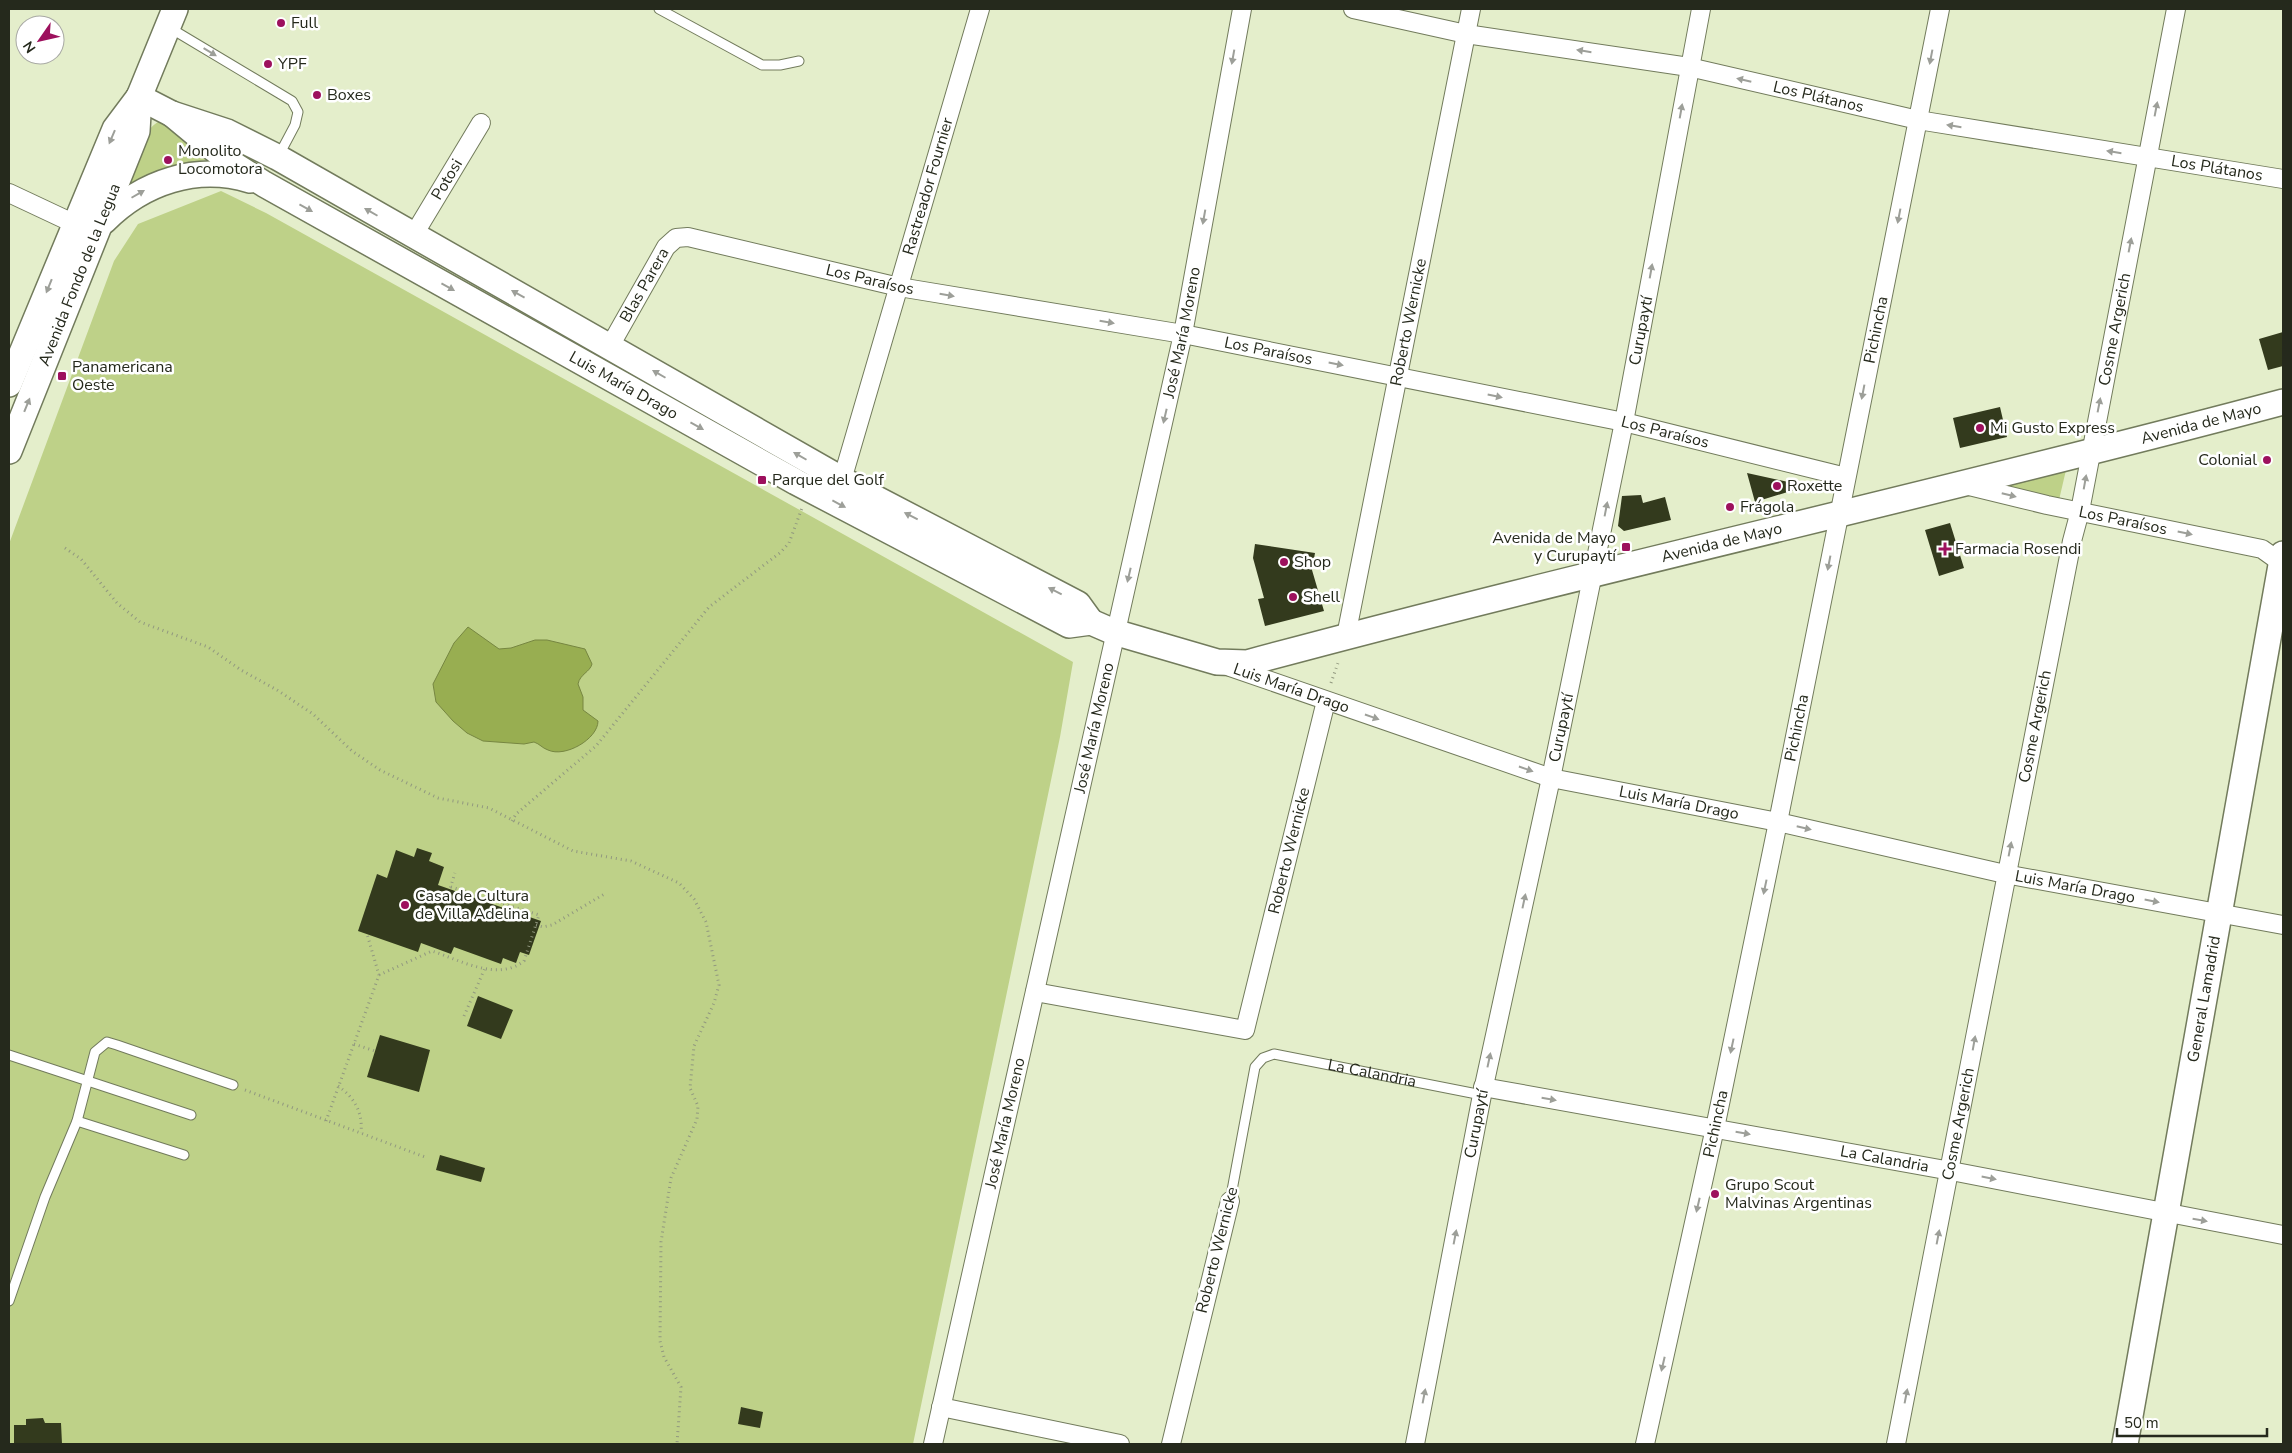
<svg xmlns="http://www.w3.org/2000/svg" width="2292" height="1453" viewBox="0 0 2292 1453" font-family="'Nunito Sans',sans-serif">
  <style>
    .green { fill: #bed188 }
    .water { fill: #98ae51; stroke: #768641 }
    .building { fill: #333a1d }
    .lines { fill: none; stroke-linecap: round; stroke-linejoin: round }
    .lane-casing { stroke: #727b5c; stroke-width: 11 }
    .street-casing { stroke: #727b5c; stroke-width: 20 }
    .secondary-casing { stroke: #727b5c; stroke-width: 28 }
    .path { stroke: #91987f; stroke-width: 3; stroke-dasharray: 1 4; stroke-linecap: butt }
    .lane { stroke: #fff; stroke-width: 9 }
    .street { stroke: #fff; stroke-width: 18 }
    .secondary { stroke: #fff; stroke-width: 25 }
    .oneway { fill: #9d9f99 }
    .poi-dot { fill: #9d105d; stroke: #fff; stroke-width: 2 }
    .labels { text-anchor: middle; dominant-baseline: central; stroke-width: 5; stroke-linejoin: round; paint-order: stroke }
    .poi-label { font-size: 16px; fill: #25291c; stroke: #fff; text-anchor: start }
    .street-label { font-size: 16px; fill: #25291c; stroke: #fff }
  </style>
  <rect width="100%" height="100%" fill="#e4eecb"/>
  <path class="green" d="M160,121L167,123L204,154L205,160L179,165L136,186L129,183C136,164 140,130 160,121Z
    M221,191L266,213L1073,662L1060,737L913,1444H9V544L114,261L138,224Z
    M2066,470L2059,500L2015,491L2009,483Z"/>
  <path class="water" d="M468,627L499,649L511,648L535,640H547L585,649L592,664C590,672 580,674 578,684L583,697V710L598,721C598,739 565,758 548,750C542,748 540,744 534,742L524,744L483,741L467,733L453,721L436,702L433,684L454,643Z"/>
  <path class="building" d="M2283,332V366L2268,370L2259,339Z
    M2000,407L2007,437L1960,448L1953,418Z
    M1747,473L1807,486L1755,502Z
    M1641,495L1643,503L1665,497L1671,520L1624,531L1618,526L1622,496Z
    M1950,523L1964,568L1939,576L1925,530Z
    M1255,544L1315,553L1312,570L1324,611L1265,626L1258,599L1264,598L1253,558Z
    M417,848L432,853L429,861L444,867L438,885L541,921L529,955L520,952L516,963L503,958L501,964L454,947L451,954L421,943L418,952L358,931L377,874L387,878L396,850L414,857Z
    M478,996L513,1010L501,1039L467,1026Z
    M380,1035L430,1050L419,1092L367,1077Z
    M440,1155L485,1168L481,1182L436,1170Z
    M741,1407L763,1412L760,1428L738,1424Z
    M43,1418L45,1423H61L62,1444H14V1425H26V1419Z"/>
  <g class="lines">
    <g class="lane-casing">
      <g id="lane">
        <path d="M659,9L762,65H780L799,61"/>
        <path d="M170,28L292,101L298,112L295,125L278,157"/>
        <path d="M9,1055L191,1115"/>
        <path d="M77,1121L184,1155"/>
        <path id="s1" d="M1230,1201L1255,1067L1263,1058L1274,1054L1482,1095"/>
        <path d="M9,1301L45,1197L77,1121L95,1052L107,1042L117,1045L233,1085"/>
      </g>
    </g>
    <g class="street-casing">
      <g id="street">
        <path id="s2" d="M1353,9L1466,34L1689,67L1918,120L2283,179"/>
        <path d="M9,193L75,224"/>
        <path id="s3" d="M413,236L481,123"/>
        <path id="s4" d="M610,346L666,247L676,238L688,237L899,287L1183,334L1624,422L1846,477"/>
        <path id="s5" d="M842,480L980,9"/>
        <path id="s6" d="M1965,485L2047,505L2262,549L2283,564"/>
        <path id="s7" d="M1346,636L1471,9"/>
        <path id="s8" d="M1230,667L1551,778L1778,822L2005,874L2283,925"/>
        <path id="s9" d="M1035,992L1245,1030L1326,701"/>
        <path id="s10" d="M1483,1087L1951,1171L2283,1235"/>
        <path d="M941,1407L1120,1444"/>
        <path id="s11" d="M933,1444L1183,334L1242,9"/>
        <path d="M1171,1444L1230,1201"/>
        <path id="s12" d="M1415,1444L1482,1095L1551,778L1624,422L1701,9"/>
        <path id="s13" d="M1645,1444L1715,1128L1778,822L1940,9"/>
        <path id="s14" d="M1896,1444C1956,1143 2011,842 2072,541L2080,511L2176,9"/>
      </g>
    </g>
    <g class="secondary-casing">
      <g id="secondary">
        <path d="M139,97L172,114L227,132L277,157L871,496L1078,604L1091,622"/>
        <path id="s15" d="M172,114L231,163L264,184L796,482L1069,625L1091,622L1114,632L1217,662L1247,663C1591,570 1939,494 2283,402"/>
        <path d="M104,221C143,182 196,164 250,180"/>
        <path d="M9,384L115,129L139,97L175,9"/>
        <path id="s16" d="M9,451L137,131L139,97"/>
        <path id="s17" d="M2125,1444L2283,554"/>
      </g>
    </g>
    <path class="path" d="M65,548L81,559L117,603L140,622L208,647L241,670L277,690L313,714L352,751L380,770L438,798L489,808L573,851L631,861L679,883L694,899L706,922L719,985L714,1003L694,1046L690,1088L698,1106L697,1119L671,1178L661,1242L660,1341L664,1357L681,1387L677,1444
      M1331,683L1339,660
      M512,821L516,814L596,746L709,607L781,552L789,543L802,508
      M446,902L455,873
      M536,925L543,927L552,925L606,893
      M379,975L432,951C460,960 497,982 524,961L539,915L451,887
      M464,1016L485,968
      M354,1044L375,1051
      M338,1086C355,1098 363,1113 361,1133
      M245,1090L425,1157
      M326,1121L379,975L367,934"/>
    <use href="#lane" class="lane"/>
    <use href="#street" class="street"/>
    <use href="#secondary" class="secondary"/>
  </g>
  <defs><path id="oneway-solid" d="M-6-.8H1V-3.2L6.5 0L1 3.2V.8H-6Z" transform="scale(1.25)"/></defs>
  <g class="oneway">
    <use href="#oneway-solid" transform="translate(1584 51) rotate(-171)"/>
    <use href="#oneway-solid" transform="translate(210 52) rotate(31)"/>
    <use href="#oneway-solid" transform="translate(1233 57) rotate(100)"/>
    <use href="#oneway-solid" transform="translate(1931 57) rotate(101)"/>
    <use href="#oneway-solid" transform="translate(1744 80) rotate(-167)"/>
    <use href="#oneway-solid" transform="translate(2156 109) rotate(-79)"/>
    <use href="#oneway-solid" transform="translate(1681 111) rotate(-80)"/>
    <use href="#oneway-solid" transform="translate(1954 126) rotate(-171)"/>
    <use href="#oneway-solid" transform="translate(112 137) rotate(113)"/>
    <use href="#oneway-solid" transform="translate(2114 152) rotate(-171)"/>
    <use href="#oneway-solid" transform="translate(138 194) rotate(-30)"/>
    <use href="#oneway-solid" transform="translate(306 208) rotate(29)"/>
    <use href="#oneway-solid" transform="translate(371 212) rotate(-150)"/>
    <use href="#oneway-solid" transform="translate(1899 216) rotate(101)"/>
    <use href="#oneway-solid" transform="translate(1204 217) rotate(100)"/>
    <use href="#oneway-solid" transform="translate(2130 245) rotate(-79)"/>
    <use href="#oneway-solid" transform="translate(1651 271) rotate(-80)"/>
    <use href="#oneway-solid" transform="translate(49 286) rotate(112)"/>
    <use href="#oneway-solid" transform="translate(448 287) rotate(29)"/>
    <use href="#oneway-solid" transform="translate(518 294) rotate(-151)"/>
    <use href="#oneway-solid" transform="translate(947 295) rotate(10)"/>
    <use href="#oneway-solid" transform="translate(1107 322) rotate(10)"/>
    <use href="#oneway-solid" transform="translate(1336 364) rotate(11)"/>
    <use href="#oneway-solid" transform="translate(659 374) rotate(-150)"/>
    <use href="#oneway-solid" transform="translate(1863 392) rotate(101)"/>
    <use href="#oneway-solid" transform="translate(1495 396) rotate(12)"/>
    <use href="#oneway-solid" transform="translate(27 405) rotate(-68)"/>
    <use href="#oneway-solid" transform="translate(2099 405) rotate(-79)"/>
    <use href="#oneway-solid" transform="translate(1165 416) rotate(103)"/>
    <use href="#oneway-solid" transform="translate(697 426) rotate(29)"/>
    <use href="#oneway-solid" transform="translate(800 456) rotate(-150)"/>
    <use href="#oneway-solid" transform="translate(2085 482) rotate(-80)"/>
    <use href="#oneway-solid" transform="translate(2009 495) rotate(14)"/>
    <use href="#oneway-solid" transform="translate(839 504) rotate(28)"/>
    <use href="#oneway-solid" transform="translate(1606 509) rotate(-79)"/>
    <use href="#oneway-solid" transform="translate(911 516) rotate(-153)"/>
    <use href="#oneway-solid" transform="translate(2185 533) rotate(12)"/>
    <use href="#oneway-solid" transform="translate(1829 563) rotate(101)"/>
    <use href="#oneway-solid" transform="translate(1129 575) rotate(103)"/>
    <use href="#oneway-solid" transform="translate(1055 591) rotate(-153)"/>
    <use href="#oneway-solid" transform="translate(1372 717) rotate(19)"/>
    <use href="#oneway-solid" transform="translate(1526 769) rotate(19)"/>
    <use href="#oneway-solid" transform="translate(1804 828) rotate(13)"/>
    <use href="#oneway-solid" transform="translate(2010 849) rotate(-79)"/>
    <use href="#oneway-solid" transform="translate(1765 887) rotate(102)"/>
    <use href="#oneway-solid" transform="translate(1524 901) rotate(-78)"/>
    <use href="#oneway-solid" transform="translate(2152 901) rotate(11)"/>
    <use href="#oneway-solid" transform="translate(1974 1043) rotate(-80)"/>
    <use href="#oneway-solid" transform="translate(1732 1046) rotate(102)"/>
    <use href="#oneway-solid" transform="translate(1489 1060) rotate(-78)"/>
    <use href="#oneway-solid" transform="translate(1549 1099) rotate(10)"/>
    <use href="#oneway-solid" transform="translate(1743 1133) rotate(10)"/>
    <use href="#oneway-solid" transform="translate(1989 1178) rotate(11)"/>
    <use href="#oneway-solid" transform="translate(1698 1205) rotate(103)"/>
    <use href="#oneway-solid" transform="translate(2200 1220) rotate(10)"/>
    <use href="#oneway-solid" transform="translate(1455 1237) rotate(-79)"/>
    <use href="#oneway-solid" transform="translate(1938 1237) rotate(-79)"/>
    <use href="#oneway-solid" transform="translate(1663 1364) rotate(103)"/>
    <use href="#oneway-solid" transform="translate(1424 1396) rotate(-79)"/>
    <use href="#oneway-solid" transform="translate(1906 1396) rotate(-79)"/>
  </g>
  <g class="poi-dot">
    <circle cx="281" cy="23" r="5"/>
    <circle cx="268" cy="64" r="5"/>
    <circle cx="317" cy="95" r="5"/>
    <circle cx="168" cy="160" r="5"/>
    <rect x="57" y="371" width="10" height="10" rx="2.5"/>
    <circle cx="1980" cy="428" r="5"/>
    <circle cx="2267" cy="460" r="5"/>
    <rect x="757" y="475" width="10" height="10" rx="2.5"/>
    <circle cx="1777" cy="486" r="5"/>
    <circle cx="1730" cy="507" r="5"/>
    <rect x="1621" y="542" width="10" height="10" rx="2.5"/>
    <path d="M1942.5 541.5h5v5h5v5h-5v5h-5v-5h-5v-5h5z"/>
    <circle cx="1284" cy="562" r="5"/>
    <circle cx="1293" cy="597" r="5"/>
    <circle cx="405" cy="905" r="5"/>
    <circle cx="1715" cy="1194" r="5"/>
  </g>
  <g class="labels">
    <g class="poi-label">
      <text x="291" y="23">Full</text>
      <text x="278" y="64">YPF</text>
      <text x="327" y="95">Boxes</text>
      <text x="178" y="151">Monolito<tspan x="178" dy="18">Locomotora</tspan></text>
      <text x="72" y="367">Panamericana<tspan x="72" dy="18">Oeste</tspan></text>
      <text x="1990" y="428">Mi Gusto Express</text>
      <text x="2257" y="460" text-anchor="end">Colonial</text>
      <text x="772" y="480">Parque del Golf</text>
      <text x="1787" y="486">Roxette</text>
      <text x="1740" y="507">Frágola</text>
      <text x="1616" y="538" text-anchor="end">Avenida de Mayo<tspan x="1616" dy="18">y Curupaytí</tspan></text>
      <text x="1955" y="549">Farmacia Rosendi</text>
      <text x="1294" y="562">Shop</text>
      <text x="1303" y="597">Shell</text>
      <text x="415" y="896">Casa de Cultura<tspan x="415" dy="18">de Villa Adelina</tspan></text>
      <text x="1725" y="1185">Grupo Scout<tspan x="1725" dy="18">Malvinas Argentinas</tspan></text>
    </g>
    <g class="street-label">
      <text stroke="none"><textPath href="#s2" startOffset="474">Los Plátanos</textPath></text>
      <text stroke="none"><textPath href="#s2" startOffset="879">Los Plátanos</textPath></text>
      <text stroke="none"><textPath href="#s3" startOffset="66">Potosi</textPath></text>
      <text stroke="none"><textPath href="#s5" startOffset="306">Rastreador Fournier</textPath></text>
      <text stroke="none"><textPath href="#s16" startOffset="190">Avenida Fondo de la Legua</textPath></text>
      <text stroke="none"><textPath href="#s4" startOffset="326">Los Paraísos</textPath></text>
      <text stroke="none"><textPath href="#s4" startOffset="70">Blas Parera</textPath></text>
      <text stroke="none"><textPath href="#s7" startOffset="320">Roberto Wernicke</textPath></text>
      <text stroke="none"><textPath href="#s14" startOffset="1136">Cosme Argerich</textPath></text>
      <text stroke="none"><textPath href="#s12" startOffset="1136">Curupaytí</textPath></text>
      <text stroke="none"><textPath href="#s13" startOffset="1138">Pichincha</textPath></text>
      <text stroke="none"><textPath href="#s11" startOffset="1139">José María Moreno</textPath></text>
      <text stroke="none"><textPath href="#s4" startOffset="731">Los Paraísos</textPath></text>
      <text stroke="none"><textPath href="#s15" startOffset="528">Luis María Drago</textPath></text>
      <text stroke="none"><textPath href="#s15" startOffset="2202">Avenida de Mayo</textPath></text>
      <text stroke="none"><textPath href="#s4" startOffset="1136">Los Paraísos</textPath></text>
      <text stroke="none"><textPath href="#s6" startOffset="162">Los Paraísos</textPath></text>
      <text stroke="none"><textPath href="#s15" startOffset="1708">Avenida de Mayo</textPath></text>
      <text stroke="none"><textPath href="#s8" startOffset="65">Luis María Drago</textPath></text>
      <text stroke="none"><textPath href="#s14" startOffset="731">Cosme Argerich</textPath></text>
      <text stroke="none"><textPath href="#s12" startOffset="731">Curupaytí</textPath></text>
      <text stroke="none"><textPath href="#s13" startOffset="732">Pichincha</textPath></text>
      <text stroke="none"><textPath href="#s11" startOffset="734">José María Moreno</textPath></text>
      <text stroke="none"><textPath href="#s8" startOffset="470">Luis María Drago</textPath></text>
      <text stroke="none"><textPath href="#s9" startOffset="398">Roberto Wernicke</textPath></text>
      <text stroke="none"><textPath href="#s8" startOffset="875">Luis María Drago</textPath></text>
      <text stroke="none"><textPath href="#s17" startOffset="452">General Lamadrid</textPath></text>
      <text stroke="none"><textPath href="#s1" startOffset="260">La Calandria</textPath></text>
      <text stroke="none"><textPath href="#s11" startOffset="329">José María Moreno</textPath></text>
      <text stroke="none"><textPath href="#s12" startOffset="326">Curupaytí</textPath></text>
      <text stroke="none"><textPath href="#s13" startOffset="328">Pichincha</textPath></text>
      <text stroke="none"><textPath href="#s14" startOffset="326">Cosme Argerich</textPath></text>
      <text stroke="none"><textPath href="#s10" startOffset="408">La Calandria</textPath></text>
      <text transform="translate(1217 1250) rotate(-76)">Roberto Wernicke</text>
    </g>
  </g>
  <rect width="2292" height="1453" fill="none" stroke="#25291c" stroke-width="20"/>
  <g transform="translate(40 40) rotate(236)"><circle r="24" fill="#ffffff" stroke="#a8a9a4"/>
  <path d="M0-4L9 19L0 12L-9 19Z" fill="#9d105d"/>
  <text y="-8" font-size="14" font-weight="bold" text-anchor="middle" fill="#25291c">N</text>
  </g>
  <path d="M2117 1428v8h150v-8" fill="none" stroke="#25291c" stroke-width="2.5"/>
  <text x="2124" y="1428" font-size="15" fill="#25291c" stroke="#ffffff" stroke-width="4" paint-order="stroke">50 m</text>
</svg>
